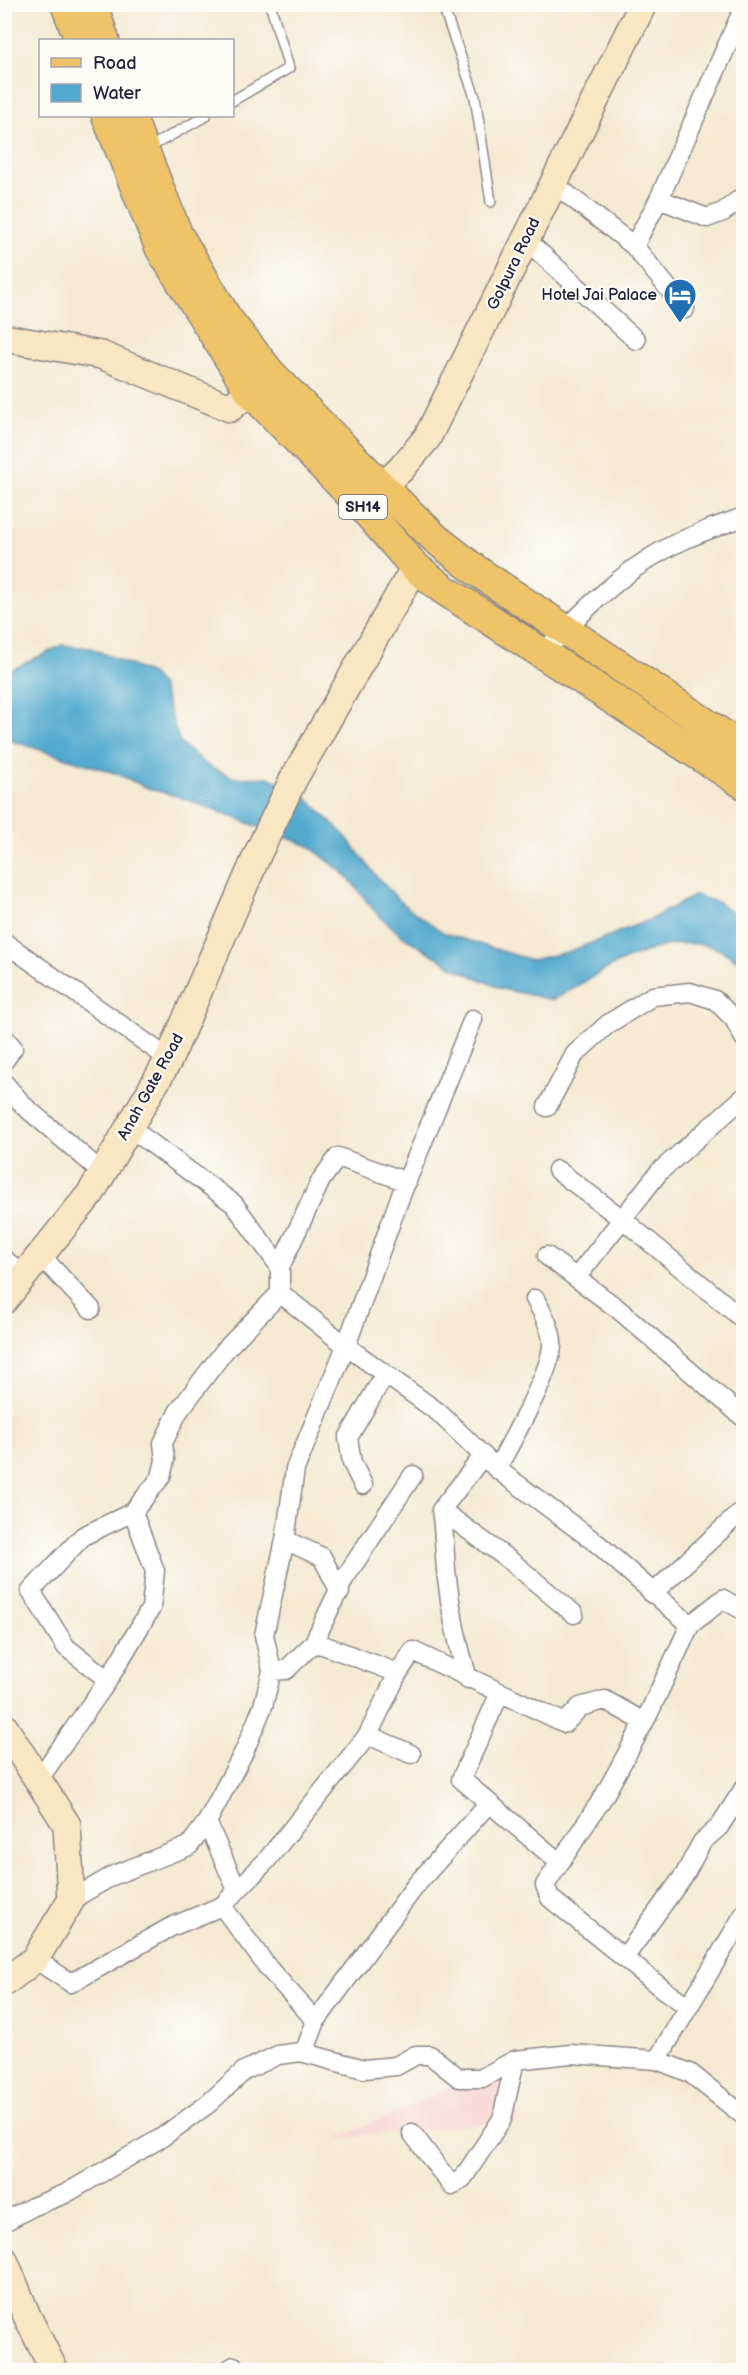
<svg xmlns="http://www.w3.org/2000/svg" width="748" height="2375" viewBox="0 0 748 2375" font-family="'Balsamiq Sans',sans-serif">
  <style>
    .built { fill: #f7d0cc }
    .water { fill: #51a9ce; stroke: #3a6684; stroke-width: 1.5 }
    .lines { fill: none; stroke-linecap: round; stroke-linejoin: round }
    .lane-casing { stroke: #8b8686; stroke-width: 12 }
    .street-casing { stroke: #8b8686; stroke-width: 21 }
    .secondary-casing { stroke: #8b8686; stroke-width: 30 }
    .primary-casing { stroke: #8b8686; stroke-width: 33 }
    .lane { stroke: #fff; stroke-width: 9 }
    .street { stroke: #fff; stroke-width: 18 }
    .secondary { stroke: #f9e7c3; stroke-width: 27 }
    .primary { stroke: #efc469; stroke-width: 30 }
    .labels { text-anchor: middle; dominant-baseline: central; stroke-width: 4.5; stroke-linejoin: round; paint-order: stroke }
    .shield { fill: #fdfcf7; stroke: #646373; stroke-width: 1.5 }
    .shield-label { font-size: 15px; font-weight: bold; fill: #22223b }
    .street-label { font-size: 16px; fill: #22223b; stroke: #fdfcf7 }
    .poi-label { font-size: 16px; fill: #22223b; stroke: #fdfcf7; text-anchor: end }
  </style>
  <rect width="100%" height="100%" fill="#fdfcf7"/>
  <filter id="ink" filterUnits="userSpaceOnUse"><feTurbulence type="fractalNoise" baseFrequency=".0167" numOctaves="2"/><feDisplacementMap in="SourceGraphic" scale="12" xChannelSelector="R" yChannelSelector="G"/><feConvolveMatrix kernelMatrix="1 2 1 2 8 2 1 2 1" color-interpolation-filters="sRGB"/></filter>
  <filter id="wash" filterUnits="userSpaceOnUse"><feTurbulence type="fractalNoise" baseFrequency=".008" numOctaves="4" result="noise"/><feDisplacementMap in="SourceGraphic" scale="24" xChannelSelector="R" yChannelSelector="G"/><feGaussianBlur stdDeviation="1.35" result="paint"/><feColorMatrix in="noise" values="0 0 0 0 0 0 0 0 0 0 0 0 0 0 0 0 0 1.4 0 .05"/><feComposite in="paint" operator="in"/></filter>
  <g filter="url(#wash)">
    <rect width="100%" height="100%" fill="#f4e9d1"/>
    <path class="built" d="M515,2060L517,2120L335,2139Z"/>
    <path class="water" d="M62,645L91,648L151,674L161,685L180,743L208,766L234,778L269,777L306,797L347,838L377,877L403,904L444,933L531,960L568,952L649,920L695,895L719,903L743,919V965C736,960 728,954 720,950C667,926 598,974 553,1000L502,989L455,968L402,936L376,913L347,876L309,846L180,797L150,789L115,773L5,739V673Z"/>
  </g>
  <g filter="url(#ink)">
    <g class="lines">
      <g class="lane-casing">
        <path id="lane" d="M442,4L475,97L491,202
          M232,101L289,68L270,4
          M148,148L206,116"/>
      </g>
      <g class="street-casing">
        <path id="street" d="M554,184L634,246L659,199L744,7
          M659,199L707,218L723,212L744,196
          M526,240L636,340
          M634,246L685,309
          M544,652C580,614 620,573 667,548C691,535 718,526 744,517
          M4,942L169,1059
          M4,1037L13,1048L4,1061
          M4,1083L24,1106L103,1173
          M547,1107L575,1054L608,1024L653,996L690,992L715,1000L734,1019L744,1038
          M129,1127L234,1204L280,1267V1293L346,1346L438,1412L497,1469L599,1545L690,1625
          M557,1170L621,1218L744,1320
          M40,1255L91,1309
          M547,1256L618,1309L744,1418
          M4,1259L24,1276
          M280,1267L321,1180L338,1157L407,1182
          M576,1278L659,1172L744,1097
          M497,1469C510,1443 554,1368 552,1342C551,1327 542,1312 535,1299
          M363,1485L352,1463L348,1438L385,1374
          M441,1510L512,1562L574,1614
          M285,1540L322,1557L340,1592
          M652,1594L744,1509
          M313,1644L344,1579L413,1475
          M272,1671L286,1670L313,1644L323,1645L398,1673L413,1651L565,1723L580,1707L605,1700L644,1722
          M468,1679C458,1646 451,1613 447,1579C444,1556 445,1534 441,1510L483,1456
          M108,1680L66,1647L31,1591L83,1536L133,1512L161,1477L165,1460L163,1443L178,1412L225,1350L280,1293
          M500,1693L461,1779L560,1863
          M368,1735L411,1754
          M39,1779L108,1680L151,1608L155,1571L133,1512
          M207,1822L237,1890
          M71,1900L114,1875L189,1846L207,1822L244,1752L263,1706L272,1671L264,1635L285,1540L295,1469L346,1346L399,1200L473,1019
          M222,1906L269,1969L316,2021L304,2053
          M624,1958L685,1874L702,1842L719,1827L744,1788
          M35,1959L71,1983L171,1927L222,1906L266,1861L368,1735L398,1673
          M688,2006L664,1990L550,1898L545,1885L604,1796L647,1717L690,1625L723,1599L744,1611
          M316,2021L416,1885L488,1804
          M657,2060L744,1914
          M412,2133L452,2186L463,2178L502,2119L515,2060
          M4,2222L32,2207L65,2194L161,2138L208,2104L244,2071L278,2055L301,2052L364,2069L396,2066L416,2055H430L459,2078H482L515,2060L571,2054L657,2060L690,2073L744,2116
          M228,2370L234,2366"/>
      </g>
      <g class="secondary-casing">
        <path id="secondary" d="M4,338L101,355L230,408L265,378
          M367,501L401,469L427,438L643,4
          M4,1300L91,1193L169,1059L259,851L293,780L415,567
          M4,1727L67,1825L71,1900L35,1959L4,1983
          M4,2260L27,2316L54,2370"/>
      </g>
      <g class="primary-casing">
        <path id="primary" d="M66,4L80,40
          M92,4L104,40
          M107,116L161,249L250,391L362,506L415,567L443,589L744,784
          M130,116L177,234L227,319L270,373L382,487L436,539L474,569L744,749"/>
      </g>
      <use href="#lane" class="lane"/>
      <use href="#street" class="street"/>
      <use href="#secondary" class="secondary"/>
      <use href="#primary" class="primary"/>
    </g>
  </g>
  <defs>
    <g id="hotel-pin" transform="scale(1.725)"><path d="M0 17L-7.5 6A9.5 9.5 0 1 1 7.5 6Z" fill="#1f6fb2" stroke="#fdfcf7"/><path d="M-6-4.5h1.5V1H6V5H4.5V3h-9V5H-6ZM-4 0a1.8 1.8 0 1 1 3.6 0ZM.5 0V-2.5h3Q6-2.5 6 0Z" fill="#fff"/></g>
  </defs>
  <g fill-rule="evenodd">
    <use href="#hotel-pin" x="680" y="295"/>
  </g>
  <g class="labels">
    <rect class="shield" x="339" y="495" width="48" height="24" rx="4.5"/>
    <g class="shield-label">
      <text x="363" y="507">SH14</text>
    </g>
    <g class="street-label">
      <text transform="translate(514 264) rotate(-64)">Golpura Road</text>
      <text transform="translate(151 1087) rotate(-61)">Anah Gate Road</text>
    </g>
    <g class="poi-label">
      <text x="657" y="295">Hotel Jai Palace</text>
    </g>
  </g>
  <rect width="748" height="2375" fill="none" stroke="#fdfcf7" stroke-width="24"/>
  <rect x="39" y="39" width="195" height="78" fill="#fdfcf7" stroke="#a5a5ac" stroke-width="1.5"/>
  <rect x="51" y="58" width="30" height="9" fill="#efc469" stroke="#a5a5ac" stroke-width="1.5"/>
  <text x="93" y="69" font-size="18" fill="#22223b">Road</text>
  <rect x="51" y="84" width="30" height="18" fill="#51a9ce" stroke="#a5a5ac" stroke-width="1.5"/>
  <text x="93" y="99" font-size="18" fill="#22223b">Water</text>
</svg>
